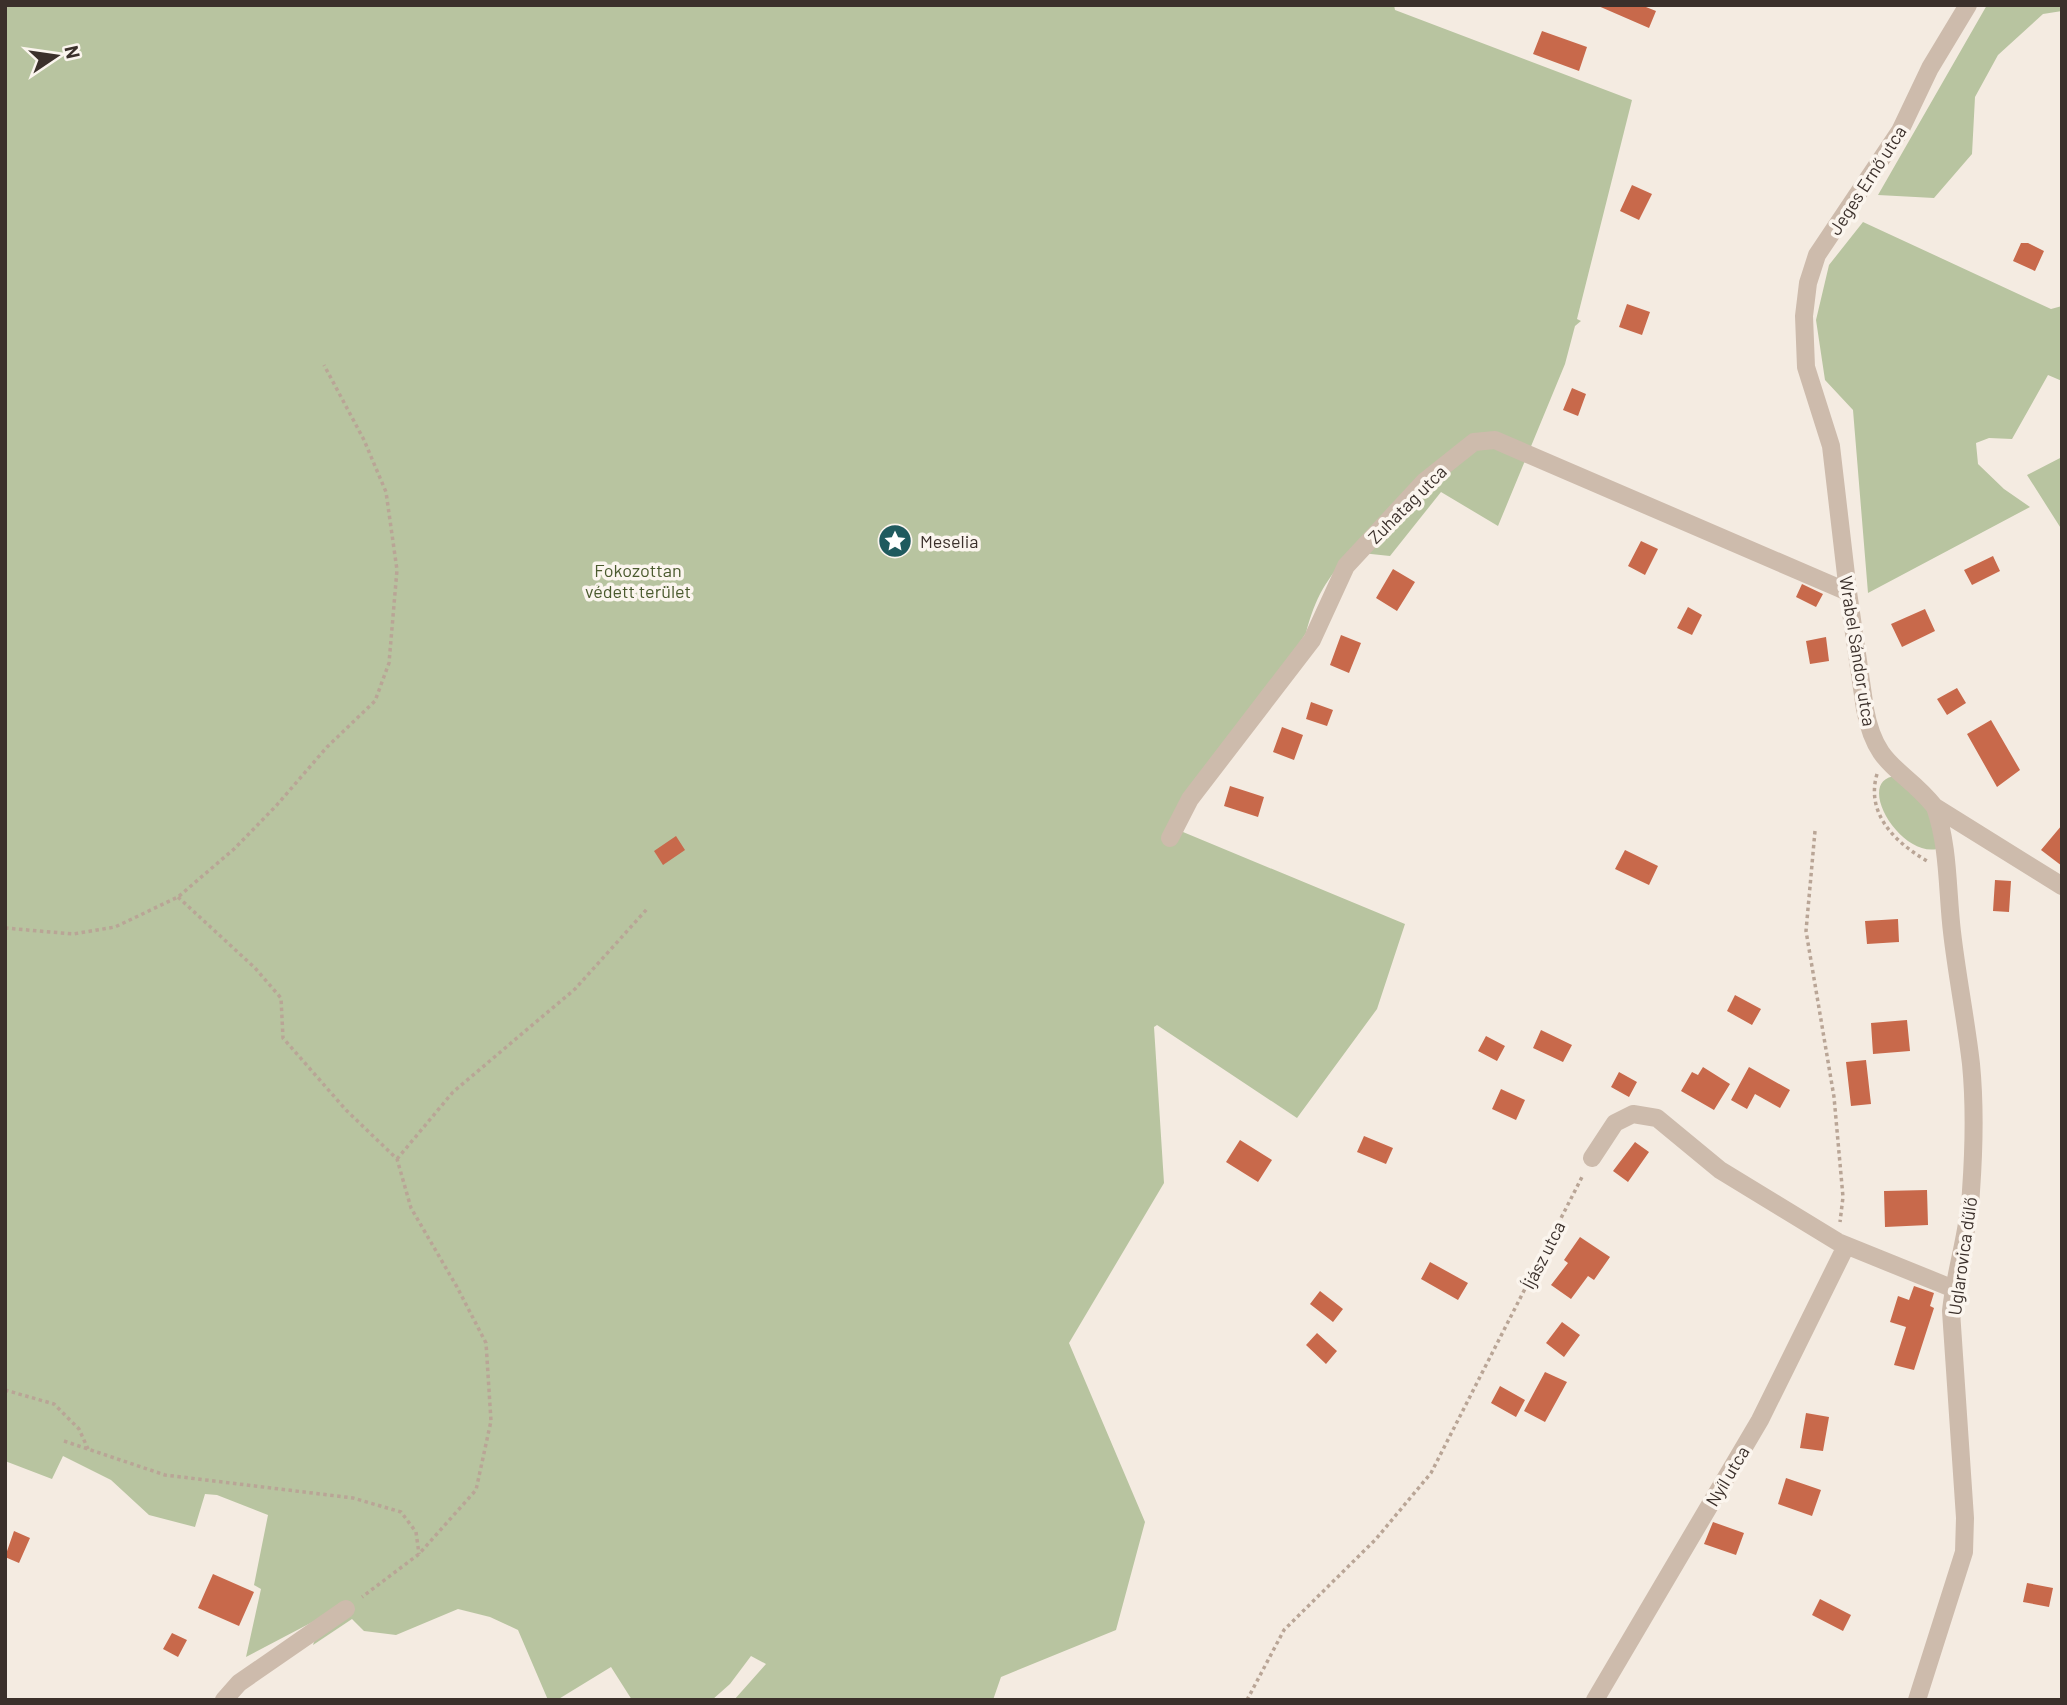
<svg xmlns="http://www.w3.org/2000/svg" width="2067" height="1705" viewBox="0 0 2067 1705" font-family="Barlow,sans-serif">
  <style>
    .green { fill: #b8c4a0 }
    .building { fill: #c8694b }
    .lines { fill: none; stroke-linecap: round; stroke-linejoin: round }
    .path { stroke: #b9a596; stroke-width: 3.5; stroke-dasharray: 3.5 3.5; stroke-linecap: butt }
    .street { stroke: #cdbbac; stroke-width: 18 }
    .labels { text-anchor: middle; dominant-baseline: central; stroke-width: 7; stroke-linejoin: round; paint-order: stroke }
    .street-label { font-size: 18px; fill: #3b302b; stroke: #fbf5ee }
    .poi-label { font-size: 18px; fill: #3b302b; stroke: #fbf5ee; text-anchor: start }
    .park-label { font-size: 18px; fill: #4a5a2e; stroke: #fbf5ee }
  </style>
  <rect width="100%" height="100%" fill="#f4ebe1"/>
  <path class="green" d="M5,5H1394L1395,10L1632,100L1577,319L1581,321L1575,326L1565,364L1498,526L1441,492L1390,556L1352,552C1327,577 1315,598 1306,633L1185,815L1183,832L1405,924L1377,1009L1297,1118L1157,1025L1154,1027L1164,1183L1069,1343L1145,1522L1116,1630L1001,1677L993,1700H734L766,1664L751,1656L730,1684L712,1700H632L611,1667L557,1700H548L518,1630L490,1617L458,1609L396,1635L364,1631L352,1619L313,1645L322,1617L246,1657L261,1589L254,1585L268,1515L217,1495L205,1494L195,1527L149,1515L111,1480L63,1456L52,1479L5,1461Z
    M1987,5H2062V11L2043,14L1998,55L1975,97L1972,154L1934,198L1878,195Z
    M1863,222L2051,309L2062,306V381L2048,375L2012,439L1989,438L1976,443L1978,464L2004,489L2030,507L1868,593L1853,410L1825,380L1816,320L1829,265Z
    M2062,457V530L2027,475Z
    M1897,776L1932,813L1937,849C1899,857 1853,778 1897,776Z"/>
  <path class="building" d="M1596,5H1641L1656,11L1649,28Z
    M1542,31L1587,47L1579,71L1533,54Z
    M1632,185L1652,194L1639,220L1620,211Z
    M2021,243H2028L2044,251L2035,271L2013,261Z
    M1627,304L1650,312L1642,335L1619,327Z
    M1572,388L1586,394L1578,416L1563,410Z
    M1641,541L1658,549L1645,575L1628,566Z
    M1993,556L2000,571L1972,585L1964,570Z
    M1393,569L1415,582L1397,611L1376,598Z
    M1802,584L1823,594L1816,607L1796,597Z
    M1688,607L1702,615L1692,635L1677,628Z
    M1925,609L1935,631L1902,647L1891,624Z
    M1341,635L1361,643L1349,673L1330,665Z
    M1826,637L1829,661L1810,664L1806,641Z
    M1957,688L1966,703L1947,715L1937,699Z
    M1311,702L1333,710L1327,726L1306,719Z
    M1991,720L2020,770L1997,787L1967,734Z
    M1282,727L1303,735L1294,760L1273,752Z
    M1230,786L1264,797L1258,817L1224,806Z
    M2062,825V866L2041,850Z
    M676,836L685,850L663,865L654,851Z
    M1625,850L1658,866L1649,885L1615,869Z
    M1995,880L2011,881L2009,912L1993,911Z
    M1898,919L1899,942L1867,944L1865,921Z
    M1735,995L1761,1009L1752,1025L1727,1011Z
    M1907,1020L1910,1051L1873,1054L1871,1023Z
    M1541,1030L1572,1045L1563,1062L1533,1048Z
    M1486,1036L1505,1046L1497,1061L1478,1051Z
    M1866,1060L1871,1104L1851,1106L1846,1062Z
    M1703,1067L1730,1084L1714,1110L1681,1091L1692,1072L1698,1075Z
    M1749,1067L1790,1090L1780,1108L1755,1094L1747,1109L1731,1100Z
    M1619,1072L1637,1082L1629,1097L1611,1087Z
    M1501,1089L1525,1100L1516,1120L1492,1109Z
    M1364,1136L1393,1148L1386,1164L1357,1152Z
    M1240,1140L1272,1160L1258,1182L1226,1162Z
    M1635,1142L1649,1152L1628,1182L1613,1171Z
    M1927,1190L1928,1225L1885,1227L1884,1191Z
    M1580,1237L1610,1257L1594,1280L1588,1276L1571,1299L1551,1285L1568,1263L1564,1260Z
    M1430,1262L1468,1283L1458,1300L1421,1279Z
    M1914,1286L1934,1293L1930,1306L1934,1308L1914,1370L1894,1365L1906,1327L1890,1322L1898,1296L1909,1300Z
    M1320,1291L1343,1309L1333,1322L1310,1304Z
    M1562,1322L1580,1335L1564,1357L1546,1343Z
    M1317,1333L1337,1351L1326,1364L1306,1345Z
    M1545,1372L1567,1382L1545,1422L1524,1411Z
    M1500,1386L1525,1400L1516,1417L1491,1403Z
    M1806,1413L1829,1417L1823,1451L1800,1448Z
    M1786,1478L1821,1490L1812,1516L1778,1504Z
    M1713,1522L1744,1533L1736,1555L1704,1544Z
    M14,1531L30,1538L19,1563L5,1557Z
    M213,1574L254,1592L239,1626L198,1608Z
    M2027,1583L2053,1588L2049,1607L2023,1602Z
    M1820,1599L1851,1615L1843,1631L1812,1615Z
    M172,1633L187,1640L178,1657L163,1649Z"/>
  <g class="lines">
    <path class="path" d="M1877,774C1865,815 1897,844 1929,862
      M1815,831L1806,931L1834,1097L1843,1197L1840,1222
      M178,897L255,968L281,998L283,1038L346,1110L397,1159L411,1208L457,1287L486,1343L491,1421L476,1490L419,1554L362,1597
      M5,928L73,934L115,927L178,897L234,849L276,806L327,747L375,701L389,663L397,570L386,492L364,440L324,365
      M397,1159L453,1092L575,989L647,909
      M5,1390L54,1404L79,1429L88,1449
      M64,1441L165,1475L353,1498L401,1512L416,1532L419,1554
      M1247,1700L1284,1630L1376,1539L1431,1473L1583,1175"/>
    <path class="street" d="M1968,5L1930,68L1900,131L1817,255L1808,283L1804,316L1806,367L1831,446L1848,592L1865,709C1876,769 1903,767 1935,807L2062,886
      M1170,838L1190,799L1312,640L1346,566L1425,481L1474,442L1495,440L1848,592
      M1592,1158L1615,1123L1633,1114L1657,1118L1720,1170L1838,1242L1954,1289
      M224,1700L239,1683L346,1609
      M1595,1700L1760,1420L1846,1246
      M1917,1700L1964,1552L1965,1518L1951,1311C1955,1271 1969,1232 1971,1191C1974,1149 1975,1105 1971,1064C1966,1020 1957,976 1952,932C1947,890 1949,847 1935,807"/>
  </g>
  <defs>
    <g id="sight-disc" transform="scale(1.75)"><circle r="9.5" fill="#1f5a5e" stroke="#fbf5ee"/><path d="M0-6L1.8-2.2L6-1.7L2.9 1.2L3.7 5.4L0 3.3L-3.7 5.4L-2.9 1.2L-6-1.7L-1.8-2.2Z" fill="#fff"/></g>
  </defs>
  <g fill-rule="evenodd">
    <use href="#sight-disc" x="895" y="541"/>
  </g>
  <g class="labels">
    <g class="street-label">
      <text transform="translate(1867 180) rotate(-57)">Jeges Ernő utca</text>
      <text transform="translate(1407 504) rotate(-45)">Zuhatag utca</text>
      <text transform="translate(1858 651) rotate(81)">Wrabel Sándor utca</text>
      <text transform="translate(1543 1255) rotate(-63)">Íjász utca</text>
      <text transform="translate(1962 1256) rotate(-82)">Uglarovica dűlő</text>
      <text transform="translate(1727 1476) rotate(-59)">Nyíl utca</text>
    </g>
    <g class="poi-label">
      <text x="920" y="541">Meselia</text>
    </g>
    <g class="park-label">
      <text x="638" y="570">Fokozottan<tspan x="638" dy="21">védett terület</tspan></text>
    </g>
  </g>
  <rect width="2067" height="1705" fill="none" stroke="#3b302b" stroke-width="14"/>
  <g transform="translate(56 56) rotate(77)" stroke="#fbf5ee" stroke-width="5" paint-order="stroke">
  <path d="M0-5L12 26L0 18L-12 26Z" fill="#3b302b"/>
  <text y="-10" font-size="19" font-weight="bold" text-anchor="middle" fill="#3b302b">N</text>
  </g>
</svg>
